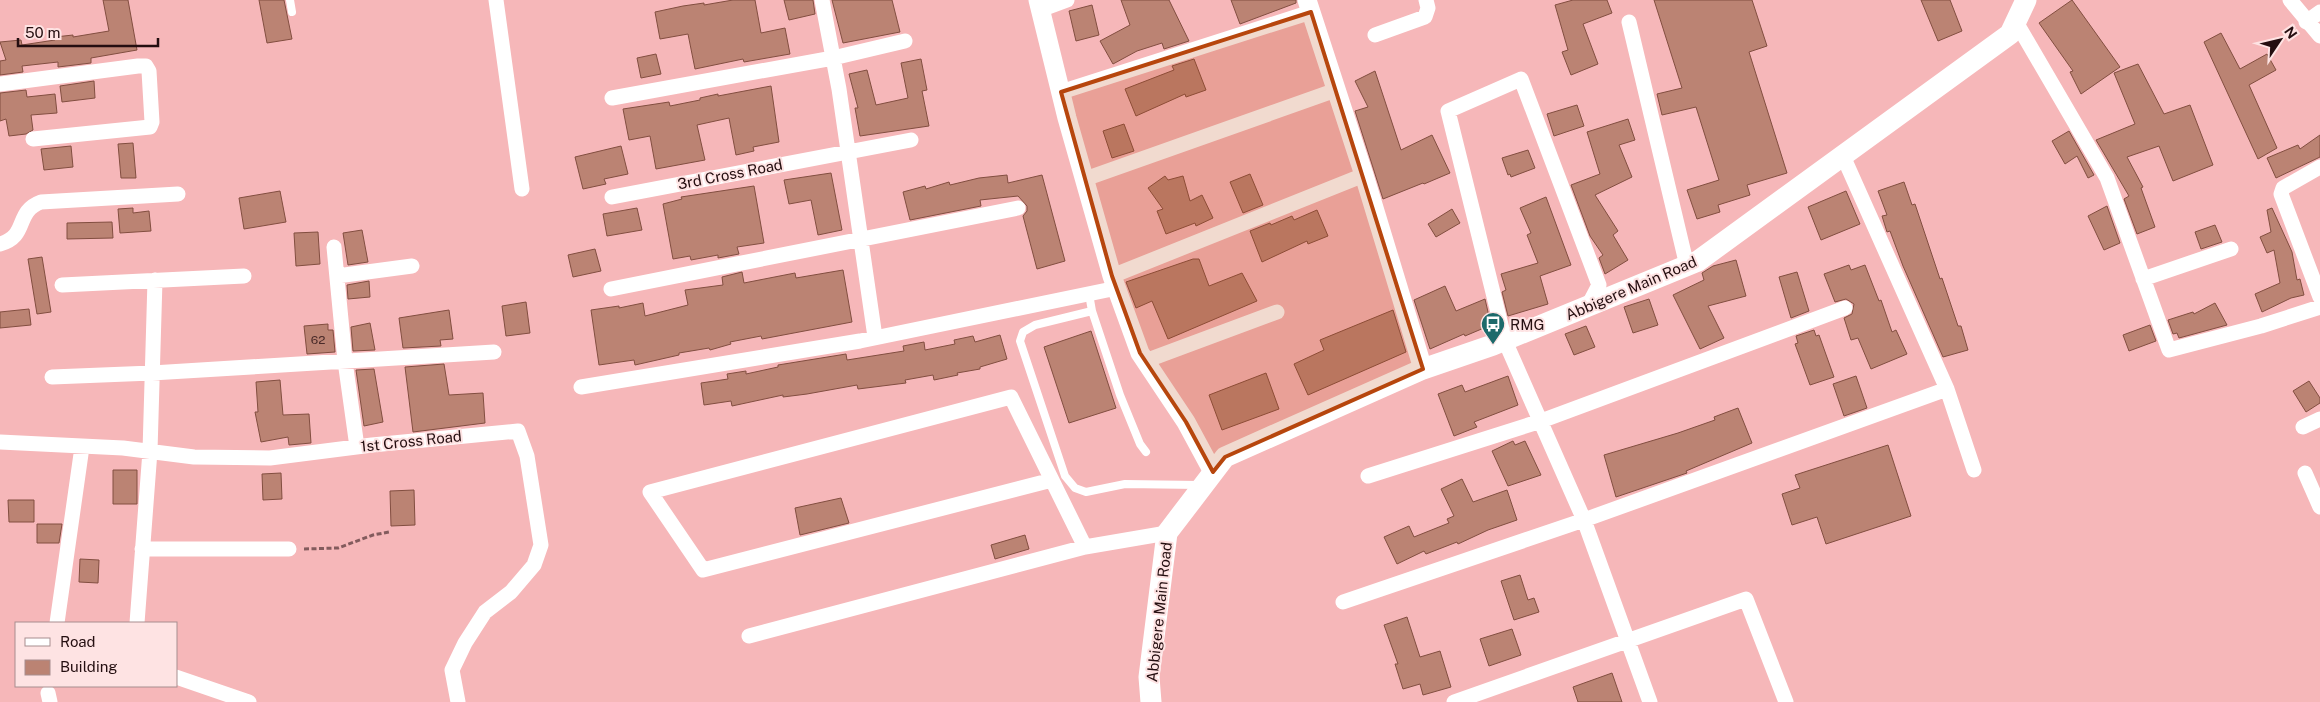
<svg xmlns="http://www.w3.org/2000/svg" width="2320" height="702" viewBox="0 0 2320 702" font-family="'Public Sans',sans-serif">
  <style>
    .building { fill: #bb8373; stroke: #824e40 }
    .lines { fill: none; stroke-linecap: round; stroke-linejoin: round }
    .path { stroke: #835b5d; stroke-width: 3; stroke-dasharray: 5 2.5; stroke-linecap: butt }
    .service { stroke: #fff; stroke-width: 8 }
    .minor { stroke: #fff; stroke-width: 15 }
    .tertiary { stroke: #fff; stroke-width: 19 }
    .secondary { stroke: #fff; stroke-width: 21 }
    .marked { fill: #b7460d; fill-opacity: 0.2; stroke: #b7460d; stroke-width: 4; stroke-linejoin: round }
    .labels { text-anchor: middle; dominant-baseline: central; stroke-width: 4; stroke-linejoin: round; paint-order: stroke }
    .number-label { font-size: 12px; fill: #4a2b29 }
    .street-label { font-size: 15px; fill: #240e10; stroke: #fee3e3 }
    .poi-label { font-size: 15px; fill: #240e10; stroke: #fee3e3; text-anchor: start }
  </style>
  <rect width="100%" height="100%" fill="#f6b7b9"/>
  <path class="building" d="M103,0H128L137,50L91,58V63L58,67V62L22,66L23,72L0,75V61L6,60L0,42L21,40L22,45L55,40V37L73,35V37L109,31Z
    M259,0H284L292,39L267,43Z
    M733,0H755L761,33L785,28L790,54L744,62L743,59L695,69L688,34L660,39L655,12L683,6L704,3V5Z
    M784,0H813L815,14L789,20Z
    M832,0H892L900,32L843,43Z
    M1121,0H1169L1189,41L1164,49L1162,43L1137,51L1113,64L1100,41L1130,25Z
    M1231,0H1296V3L1240,24Z
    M1573,0H1607L1612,13L1583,24L1598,64L1571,75L1562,52L1568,50L1555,5Z
    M1654,0H1752L1767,46L1749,52L1787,173L1747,185L1750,195L1718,205L1720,212L1697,219L1687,190L1719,180L1696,107L1662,115L1657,94L1682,88Z
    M1921,0H1950L1962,31L1938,41Z
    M2072,0L2120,67L2081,94L2070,72L2073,71L2039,23Z
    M1092,5L1099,35L1076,41L1069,11Z
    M2221,33L2240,69L2267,54L2276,70L2249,85L2277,148L2258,159L2204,42Z
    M656,54L661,74L641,78L637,58Z
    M921,59L927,90L922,91L929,126L860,136L855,108H858L849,74L867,70L876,105L908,98L901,63Z
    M1194,59L1206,90L1186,97L1185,94L1136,116L1125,89L1174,70L1172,66Z
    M2138,64L2164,114L2190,105L2213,165L2173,181L2159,146L2127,157L2143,187L2141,188L2155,227L2137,234L2124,199L2129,196L2096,140L2135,124L2114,73Z
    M1375,71L1401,150L1432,135L1450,173L1424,184L1423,183L1383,199L1355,111L1368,107L1355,81Z
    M94,81L95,98L62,102L60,86Z
    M771,86L779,142L753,147L754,151L736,155L729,118L697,125L705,160L656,169L650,136L629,140L623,109L669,102L670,106L700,100V98L718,94V96Z
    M26,90L27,97L55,94L57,113L31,115L33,130L26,134L9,136L6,119L0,121V93Z
    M1577,105L1584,126L1554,136L1547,114Z
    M1628,119L1635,140L1619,145L1632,177L1595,195L1618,231L1613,235L1628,260L1605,274L1599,258L1603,255L1590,236L1571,185L1600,174L1587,132Z
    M1124,124L1134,151L1112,158L1103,131Z
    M2069,131L2094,175L2088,178L2077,156L2065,164L2052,141Z
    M2320,135V157L2276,178L2267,158L2298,145L2300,149Z
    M133,143L136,178H121L118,144Z
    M71,146L73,167L44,170L41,149Z
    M621,146L628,174L604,179L606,184L583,189L575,157Z
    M1528,150L1535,168L1511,177L1510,174L1508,175L1502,158Z
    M831,173L842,230L818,235L811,200L789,204L784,180Z
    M1250,174L1263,205L1243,213L1230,182Z
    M1007,175L1008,183L1042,175L1065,261L1037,269L1023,216L1027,211V206L1018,196L980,200L981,206L910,220L903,192L925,186L926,189L949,182L950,185L979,178Z
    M1165,176L1168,180L1183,176L1190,201L1202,195L1213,218L1196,226L1195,223L1166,234L1157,211L1163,209L1148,188Z
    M1904,182L1912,205L1915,204L1940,279L1942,278L1958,326H1961L1968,350L1943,357L1903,266L1890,231L1887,232L1882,216L1887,215L1878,191Z
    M754,186L764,243L737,247L739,254L718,258V255L691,260L690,256L673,259L663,204L682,199L681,197Z
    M280,191L286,222L244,229L239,198Z
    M1846,191L1860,224L1821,240L1808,207Z
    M1546,197L1571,265L1540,276L1548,304L1508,316L1502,292L1506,290L1501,274L1538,263L1527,235L1531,233L1520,208Z
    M2107,206L2120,243L2104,250L2088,216Z
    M133,208V213L149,211L151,231L120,233L118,209Z
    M637,208L642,230L607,236L603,214Z
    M2272,208L2292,252L2297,280L2300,279L2304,295L2291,298L2262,312L2255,294L2280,283L2274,250L2267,253L2260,237L2271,232L2267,210Z
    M1452,209L1460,223L1436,237L1428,224Z
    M1317,210L1328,236L1308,244L1307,241L1262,262L1250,231L1270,223L1271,225L1292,216L1294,220Z
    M112,222L113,238L67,239V223Z
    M2215,225L2222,242L2201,249L2195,232Z
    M362,230L368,262L348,265L343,233Z
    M318,232L320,264L296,266L294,233Z
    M595,249L601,271L573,277L568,255Z
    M42,257L51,312L37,314L28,259Z
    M1193,259H1199L1209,286L1242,273L1257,301L1168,339L1152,301L1136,308L1126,282Z
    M1736,260L1746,296L1708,306L1724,338L1700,349L1673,295L1704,280L1702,273L1713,266Z
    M1849,265L1851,270L1865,265L1879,301L1881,300L1892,332L1896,330L1907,354L1871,369L1858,338L1851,340L1844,318L1852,314L1854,304L1846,299L1835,302L1824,274Z
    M843,270L852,322L762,339L761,336L730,342L731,344L710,350L709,348L679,353V355L635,365L634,360L599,365L591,310L619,306V308L643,303L645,316L688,305L685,290L723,285L722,277L742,272L744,283L795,273L796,278Z
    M1797,272L1809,311L1791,318L1779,277Z
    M369,281L370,297L348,299L347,285Z
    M1445,286L1456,311L1485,299L1491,325L1465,336L1464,334L1430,349L1414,300Z
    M1649,299L1658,325L1633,333L1624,307Z
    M526,302L530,333L506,336L502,306Z
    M2215,303L2227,325L2179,338L2177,333L2173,334L2168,320L2193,312L2194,314Z
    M29,309L31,325L0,328V312Z
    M449,310L453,339L440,340L441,346L403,348L399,318Z
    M1393,310L1406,352L1308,395L1294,364L1324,350L1320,340Z
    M370,323L375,350L353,351L351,327Z
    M328,324V330H333L335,352L307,354L304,326Z
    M2150,325L2156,341L2129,351L2123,335Z
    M1586,326L1595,347L1574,355L1565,334Z
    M1814,330L1816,336L1819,335L1834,377L1810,385L1795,344L1798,343L1796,336Z
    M1091,331L1116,408L1069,423L1044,347Z
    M1000,335L1007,359L980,367V369L957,373L958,375L934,380L933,375L905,380L906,383L858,389L857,385L807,394L783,397V395L732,406L731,401L704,405L701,383L728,379L727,374L746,371V374L778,367V365L846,354L847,360L904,351L903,346L924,342L925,350L955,344L954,340L973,336L975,342Z
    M444,364L449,395L483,393L485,423L413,432L405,367Z
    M374,369L383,422L364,426L356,370Z
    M1266,373L1279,409L1222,430L1209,395Z
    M1508,376L1518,405L1474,422L1477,427L1454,436L1438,394L1462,385L1465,392Z
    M1856,376L1867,408L1844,416L1833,384Z
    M280,380L283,415L309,414L311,443L289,445L288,437L261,442L255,412H258L256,382Z
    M2309,381L2320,398V403L2306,412L2293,391Z
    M1738,408L1752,443L1686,471L1687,473L1616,497L1604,455L1678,433L1715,420L1714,417Z
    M1513,441L1515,445L1525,441L1541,475L1508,486L1492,451Z
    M1888,445L1911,516L1826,544L1817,517L1792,525L1782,494L1800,488L1795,475Z
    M113,470H137V504H113Z
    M281,473L282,499L263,500L262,474Z
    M1462,479L1473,502L1507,490L1517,520L1488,530L1458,544L1457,542L1426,554L1424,551L1397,564L1384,537L1409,526L1414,537L1449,523L1447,519L1454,516L1441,489Z
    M414,490L415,525L391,526L390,491Z
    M841,498L849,523L800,535L795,508Z
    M8,500H34V522H9Z
    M37,524H62L59,543H37Z
    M1025,535L1029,549L995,559L991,545Z
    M80,559L99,560L98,583L79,582Z
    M1520,575L1528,600L1534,598L1539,612L1514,620L1501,581Z
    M1407,617L1420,657L1440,651L1451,687L1423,695L1420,684L1403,689L1395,664H1398L1384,625Z
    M1512,629L1521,655L1489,666L1480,639Z
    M1612,673L1622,702H1578L1573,687Z"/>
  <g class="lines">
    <path class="path" d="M304,549L338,548L373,535L389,532"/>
    <path class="service" d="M290,0L292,12
      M1089,294L1092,311L1035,325L1023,332L1020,341L1065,476L1075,488L1086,492L1125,484L1199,485
      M1092,311L1120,395L1140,444L1146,452"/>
    <path class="minor" d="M496,0L522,189
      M822,0L839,89L875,337
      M2290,0L2320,36
      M1040,10L1067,0
      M1629,22L1687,266
      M2016,22L2107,178L2169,350L2261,326L2320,307
      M2306,22L2320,12
      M1375,35L1425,17L1428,8L1426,0
      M0,84L138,66H146L149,71L152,122L150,127L33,139
      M1061,92L1311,12
      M612,98L833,58L905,41
      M2320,167L2283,188L2281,194L2320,297
      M1085,179L1336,90
      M612,197L911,140
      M0,244C29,236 14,212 41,202L178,194
      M334,247L345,361L357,447
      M337,276L412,266
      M1112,276L1364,175
      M2143,279L2231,249
      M62,285L244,276
      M611,289L1018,208
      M1588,306L1599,285L1521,79L1448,111L1505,341L1584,520L1650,702
      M1145,361L1277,312
      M52,377L152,373L494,352
      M581,387L860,341L1117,288
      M1947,389L1974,470
      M2303,427L2320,419
      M0,442L123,448L194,457L270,458L372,445L518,431L527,456L541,545L534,565L511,592L485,612L465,643L452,670L458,702
      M2305,473L2320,507
      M1368,476L1541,421L1845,308
      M1052,480L703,570L650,492L1011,397L1085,547
      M142,549H289
      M1343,602L1584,520L1947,389L1843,156
      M57,623L82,447
      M137,623L150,451L155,280
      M749,636L1085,547L1167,533
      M176,677L249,702
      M48,693L50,702
      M1454,702L1746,599L1786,702"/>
    <path class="tertiary" d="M1038,0L1067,118L1112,276L1140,353L1186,422L1213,472
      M1307,0L1364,175L1423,369"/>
    <path class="secondary" d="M1151,702L1149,677L1167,533L1225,457L1423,369L1493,345L1698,261L2010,34L2026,0"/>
  </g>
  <path class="marked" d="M1311,12L1423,369L1225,457L1213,472L1186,422L1140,353L1112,276L1061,92Z"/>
  <defs>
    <g id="bus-pin" transform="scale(1.25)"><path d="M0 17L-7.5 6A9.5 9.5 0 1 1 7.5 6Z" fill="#1d6a6b" stroke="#fee3e3"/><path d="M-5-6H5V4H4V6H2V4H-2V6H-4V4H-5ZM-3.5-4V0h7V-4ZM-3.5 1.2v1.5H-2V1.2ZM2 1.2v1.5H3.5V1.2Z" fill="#fff"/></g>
  </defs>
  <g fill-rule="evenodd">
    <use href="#bus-pin" x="1493" y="324"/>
  </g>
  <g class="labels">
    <g class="number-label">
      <text x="318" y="340">62</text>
    </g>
    <g class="street-label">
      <text transform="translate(730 174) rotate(-11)">3rd Cross Road</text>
      <text transform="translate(1631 288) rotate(-23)">Abbigere Main Road</text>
      <text transform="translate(411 441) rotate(-6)">1st Cross Road</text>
      <text transform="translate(1159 612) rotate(-84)">Abbigere Main Road</text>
    </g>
    <g class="poi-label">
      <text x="1510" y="324">RMG</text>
    </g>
  </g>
  <rect x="15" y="622" width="162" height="65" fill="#fee3e3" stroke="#a78e8f"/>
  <rect x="25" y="638" width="25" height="8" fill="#ffffff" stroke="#a78e8f"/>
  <text x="60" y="647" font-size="15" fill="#240e10">Road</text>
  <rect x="25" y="660" width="25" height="15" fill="#bb8373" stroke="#a78e8f"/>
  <text x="60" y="672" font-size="15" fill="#240e10">Building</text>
  <g transform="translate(2280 40) rotate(55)" stroke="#fee3e3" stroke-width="4" paint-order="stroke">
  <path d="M0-4L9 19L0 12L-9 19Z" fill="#240e10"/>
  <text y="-8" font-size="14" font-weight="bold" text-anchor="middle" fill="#240e10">N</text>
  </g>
  <path d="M18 38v8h140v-8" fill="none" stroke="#240e10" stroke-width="2.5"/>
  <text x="25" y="38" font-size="15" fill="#240e10" stroke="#fee3e3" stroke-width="4" paint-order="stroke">50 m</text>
</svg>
